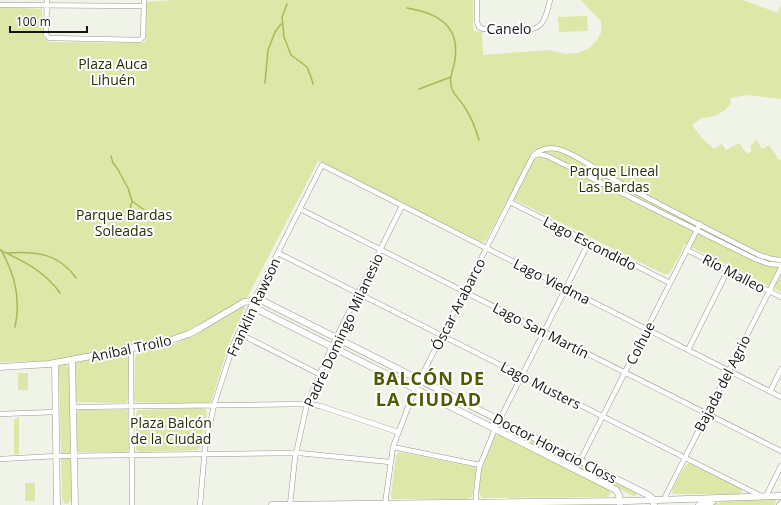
<svg xmlns="http://www.w3.org/2000/svg" width="781" height="505" viewBox="0 0 781 505" font-family="'Open Sans',sans-serif">
  <style>
    .green { fill: #dce7a8 }
    .lines { fill: none; stroke-linecap: round; stroke-linejoin: round }
    .stream { stroke: #abb857; stroke-width: 1.5 }
    .street-casing { stroke: #979990; stroke-width: 5.5 }
    .secondary-casing { stroke: #979990; stroke-width: 7 }
    .street { stroke: #fff; stroke-width: 4.5 }
    .secondary { stroke: #fff; stroke-width: 6 }
    .labels { text-anchor: middle; dominant-baseline: central; stroke-width: 4; stroke-linejoin: round; paint-order: stroke }
    .street-label { font-size: 14px; fill: #161613; stroke: #fff }
    .park-label { font-size: 14px; fill: #282d02; stroke: #fff }
    .district-label { font-size: 18px; font-weight: bold; letter-spacing: 1px; fill: #515902; stroke: #fff }
  </style>
  <rect width="100%" height="100%" fill="#f0f3e8"/>
  <path class="green" d="M174,0H473V27L474,31L482,32L483,55L549,50L565,54L578,53L589,48L597,40L601,33V21L581,0H743L778,13L781,5V99L747,95L730,98L731,104L725,110L715,116L702,118L692,125L702,138L714,149L722,144L726,150L739,143L747,154L752,151L750,147L756,140L762,149L769,145L779,160L781,159V292L685,244L671,271L668,274H664L509,197L486,240L483,242H480L318,161L247,298L194,327L183,333L160,340L48,361L0,362V7L42,9L43,37L48,42L143,43L145,42L146,39V2Z
    M587,16L588,31L559,32L558,17Z
    M242,305L245,308L231,338L211,402L206,404L136,402L134,399L135,360L137,353L141,351L171,345L197,334Z
    M121,354L126,355L129,359L128,398L127,402L124,403L77,402L76,398L75,366L77,362Z
    M66,364L68,366L69,369L72,499L68,504L64,503L62,499L59,367L61,365Z
    M18,373H28V390H18Z
    M202,408L206,410L207,413L199,449L197,450L139,452L136,450V413L138,410Z
    M78,410H127L128,413L129,448L128,451L124,452H79L77,449V413Z
    M19,418V454H14V419Z
    M502,425H503L636,492L637,495L633,496L502,429L501,427Z
    M498,434L609,490L611,494L608,497L482,498C472,487 489,449 495,437Z
    M399,452L475,467L477,469L472,497L467,499H392L391,496L396,455Z
    M689,463L741,488L742,492L739,494H673L672,490L686,465Z
    M25,483H35V501H25Z
    M773,499L776,500L775,505H700L704,503H719L727,500Z"/>
  <g class="lines">
    <path class="stream" d="M287,4L282,17L284,37L291,55L307,67L311,77L313,84
      M407,8C436,13 460,24 455,59C454,69 448,78 452,89C455,96 460,100 464,106C471,117 476,129 479,140
      M265,83L268,50L275,32L281,24
      M419,89L451,77
      M111,156L113,163L117,168L128,188L132,201L127,221
      M132,201L147,212L154,222
      M0,250C23,261 45,271 60,293
      M1,250C15,274 21,300 15,327
      M7,253C35,251 59,253 76,278"/>
    <g class="street-casing">
      <path id="street" d="M47,0L46,35L49,38L140,40L143,37L144,0
        M477,0V22L479,27L483,29H531C545,28 547,11 550,0
        M0,5L144,6
        M533,156L539,154L547,156L755,259L769,264L781,265
        M510,202L670,283
        M300,209L781,451
        M687,250L781,297
        M278,253L761,496
        M238,333L319,374
        M131,348L132,505
        M688,350L728,270
        M770,392L781,369
        M73,407L310,404L320,406L398,432
        M0,414L56,412
        M393,447L480,465
        M0,459L57,456L299,453L390,462
        M580,461L700,224
        M766,496L781,466
        M664,499L781,268
        M385,504L393,447L415,389L533,156C540,148 548,147 558,149C579,155 600,173 620,183C665,208 712,231 759,255L772,259L781,260
        M200,505L205,448L214,405L234,343L253,302L322,165L781,397
        M290,505L295,458L307,404L332,346L402,206
        M476,505V494L479,468L495,429L589,242"/>
    </g>
    <g class="secondary-casing">
      <path id="secondary" d="M253,302L255,306L259,310L616,490L619,495L620,505
        M72,360L75,505
        M55,363L57,505
        M0,367L49,364L165,342L189,334L200,328L244,302L261,300L650,496L653,499L654,505
        M272,505L627,501L781,496
        M699,505L703,502H712
        M780,505L781,504"/>
    </g>
    <use href="#street" class="street"/>
    <use href="#secondary" class="secondary"/>
  </g>
  <g class="labels">
    <g class="street-label">
      <text x="509" y="28">Canelo</text>
      <text transform="translate(590 243) rotate(27)">Lago Escondido</text>
      <text transform="translate(734 273) rotate(27)">Río Malleo</text>
      <text transform="translate(552 281) rotate(27)">Lago Viedma</text>
      <text transform="translate(458 304) rotate(-63)">Óscar Arabarco</text>
      <text transform="translate(253 307) rotate(-65)">Franklin Rawson</text>
      <text transform="translate(343 330) rotate(-65)">Padre Domingo Milanesio</text>
      <text transform="translate(541 330) rotate(27)">Lago San Martín</text>
      <text transform="translate(640 343) rotate(-63)">Coíhue</text>
      <text transform="translate(131 348) rotate(-12)">Aníbal Troilo</text>
      <text transform="translate(722 383) rotate(-63)">Bajada del Agrio</text>
      <text transform="translate(541 385) rotate(27)">Lago Musters</text>
      <text transform="translate(555 448) rotate(27)">Doctor Horacio Closs</text>
    </g>
    <g class="park-label">
      <text x="113" y="63">Plaza Auca<tspan x="113" dy="16">Lihuén</tspan></text>
      <text x="614" y="170">Parque Lineal<tspan x="614" dy="16">Las Bardas</tspan></text>
      <text x="124" y="214">Parque Bardas<tspan x="124" dy="16">Soleadas</tspan></text>
      <text x="171" y="422">Plaza Balcón<tspan x="171" dy="16">de la Ciudad</tspan></text>
    </g>
    <g class="district-label">
      <text x="429" y="378">BALCÓN DE<tspan x="429" dy="21">LA CIUDAD</tspan></text>
    </g>
  </g>
  <path d="M10 26v6h77v-6" fill="none" stroke="#161613" stroke-width="2"/>
  <text x="16" y="26" font-size="12" fill="#161613" stroke="#ffffff" stroke-width="3" paint-order="stroke">100 m</text>
</svg>
